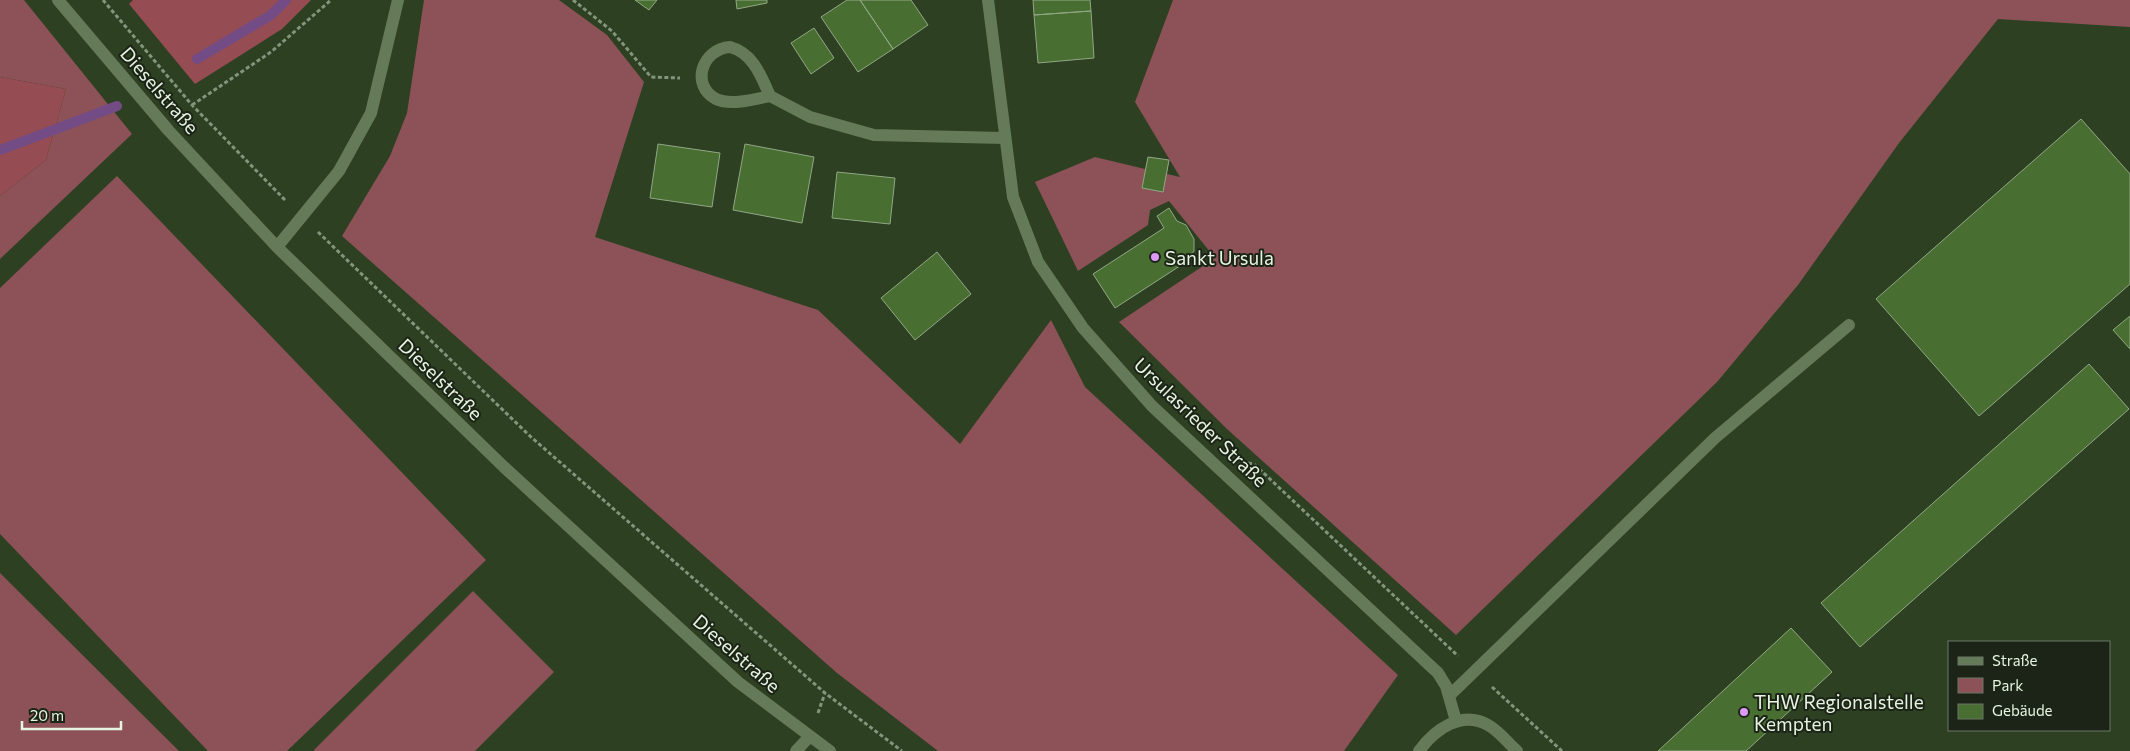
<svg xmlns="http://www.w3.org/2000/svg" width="2130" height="751" viewBox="0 0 2130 751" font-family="Commissioner,sans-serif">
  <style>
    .green { fill: #8c5257 }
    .forest { fill: #964c53 }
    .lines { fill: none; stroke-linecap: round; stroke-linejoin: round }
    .stream { stroke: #744c85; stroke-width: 10 }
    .building { fill: #486e32; stroke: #91a885 }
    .path { stroke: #85957d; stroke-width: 3; stroke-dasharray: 4 2.5; stroke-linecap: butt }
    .minor { stroke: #647a59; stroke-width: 12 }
    .poi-dot { fill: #da9af6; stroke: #1b2416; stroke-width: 2 }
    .labels { text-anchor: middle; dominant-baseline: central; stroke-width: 4; stroke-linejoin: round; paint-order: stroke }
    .street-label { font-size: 19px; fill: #e7f4e1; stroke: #1b2416 }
    .poi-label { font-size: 19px; fill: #e7f4e1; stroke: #1b2416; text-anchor: start }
  </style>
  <rect width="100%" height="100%" fill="#2d4022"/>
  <path class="green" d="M0,0H24L132,134L0,259V196L46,160L66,89L0,77Z
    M424,0H559L607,35L644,82L595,237L818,310L960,444L1051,320L1085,387L1398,675L1344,751H938L837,673L342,236L390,156L407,113Z
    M1173,0H2130V27L1998,19L1899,143L1798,285L1717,382L1456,635L1227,429L1119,322L1215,258L1169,201L1150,210L1148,225L1078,271L1035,182L1095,157L1145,169L1148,157L1169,160L1167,174L1180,177L1135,102Z
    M117,176L486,560L287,751H208L0,534V288Z
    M0,573L179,751H0Z
    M473,591L554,672L475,751H315L314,750Z"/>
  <path class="forest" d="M133,0H311L282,29L195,84L129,4Z
    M0,77L66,89L46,160L0,196Z"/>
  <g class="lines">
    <path class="stream" d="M197,59L271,15L286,0
      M0,150L117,106"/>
  </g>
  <path class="building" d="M635,0H657L649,10Z
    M736,0H767V3L737,9Z
    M847,0H860L893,49L858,72L821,17Z
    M860,0H911L928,25L893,49Z
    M1033,0H1090L1091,11L1034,15Z
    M1091,11L1094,58L1038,63L1034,15Z
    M814,28L834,58L811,74L791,43Z
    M2081,119L2130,174V284L1979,416L1876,299Z
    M658,144L720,153L712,207L650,198Z
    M745,144L814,157L802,223L733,210Z
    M1148,157L1169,160L1163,192L1142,188Z
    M837,172L895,178L890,224L832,218Z
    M1169,208L1177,221L1186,225L1194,239V251L1186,262L1115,308L1093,274L1164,228L1157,216Z
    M937,252L971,294L915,340L881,298Z
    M2130,316V349L2113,330Z
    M2089,364L2129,409L1860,647L1821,603Z
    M1791,628L1832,672L1746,751H1658Z"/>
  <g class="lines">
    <path class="path" d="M103,0L192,105L285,200
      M573,0L612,31L651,77L680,78
      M192,105L271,52L331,0
      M318,232L531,437L825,693L902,751
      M1248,463L1254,464L1458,656
      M1492,687L1562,751
      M818,713L825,693"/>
    <path class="minor" d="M58,0L169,131L277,247L504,467L738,682L830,751
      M988,0L1013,197L1038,262L1083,328L1152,406L1438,673L1446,686L1456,721
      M730,47C753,53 761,76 770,96C755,99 731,106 716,99C690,85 702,49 730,47Z
      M770,96L810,117L874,135L1004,138
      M277,247L339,171L371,113L398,0
      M1449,696L1715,438L1849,325
      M796,751L810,736
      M1419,751C1435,729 1462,710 1488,725C1499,731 1508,743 1517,751"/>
  </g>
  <g class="poi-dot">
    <circle cx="1155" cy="257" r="5"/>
    <circle cx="1744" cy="712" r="5"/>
  </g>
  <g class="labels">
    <g class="street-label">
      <text transform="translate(160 90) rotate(49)">Dieselstraße</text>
      <text transform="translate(441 379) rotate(44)">Dieselstraße</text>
      <text transform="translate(1201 422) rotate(44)">Ursulasrieder Straße</text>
      <text transform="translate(737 653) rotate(41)">Dieselstraße</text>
    </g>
    <g class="poi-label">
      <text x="1165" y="257">Sankt Ursula</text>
      <text x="1754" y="701">THW Regionalstelle<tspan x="1754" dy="22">Kempten</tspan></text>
    </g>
  </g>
  <rect x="1948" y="641" width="162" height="90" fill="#1b2416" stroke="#6d7767"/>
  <rect x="1958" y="657" width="25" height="8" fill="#647a59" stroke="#6d7767"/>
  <text x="1992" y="666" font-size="15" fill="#e7f4e1">Straße</text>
  <rect x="1958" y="678" width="25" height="15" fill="#8c5257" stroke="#6d7767"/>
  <text x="1992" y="691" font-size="15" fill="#e7f4e1">Park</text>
  <rect x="1958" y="704" width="25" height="15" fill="#486e32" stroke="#6d7767"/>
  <text x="1992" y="716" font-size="15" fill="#e7f4e1">Gebäude</text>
  <path d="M22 721v8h99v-8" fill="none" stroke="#e7f4e1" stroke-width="2.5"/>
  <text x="30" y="721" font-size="15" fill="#e7f4e1" stroke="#1b2416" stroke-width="4" paint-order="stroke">20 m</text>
</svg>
